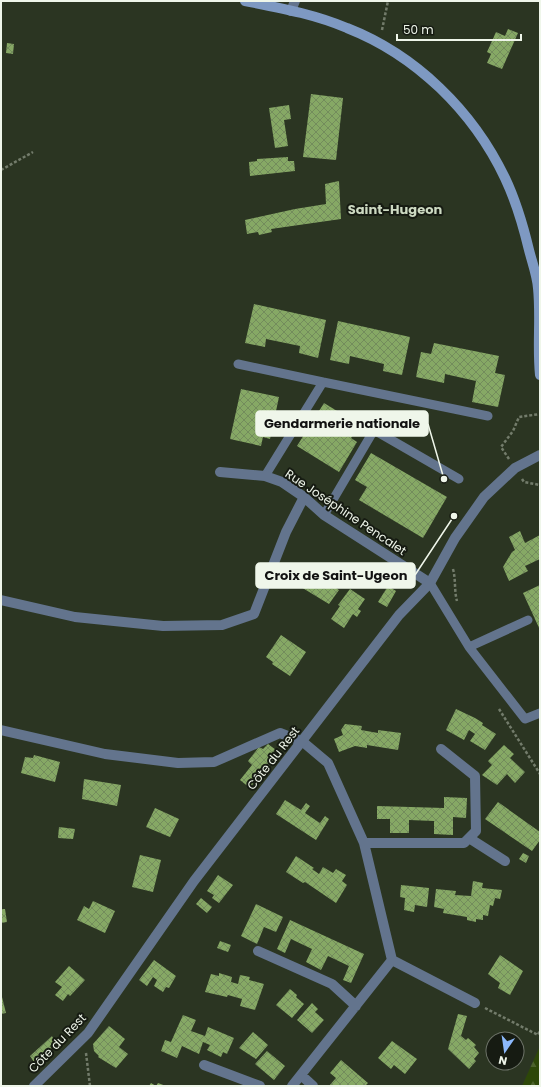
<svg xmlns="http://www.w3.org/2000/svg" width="541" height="1087" viewBox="0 0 541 1087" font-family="Poppins,sans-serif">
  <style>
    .forest { fill: url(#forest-firs) }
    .building { fill: url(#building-cross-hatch) }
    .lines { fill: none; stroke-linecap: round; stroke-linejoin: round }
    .path { stroke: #737c6b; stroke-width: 2.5; stroke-dasharray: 3 2; stroke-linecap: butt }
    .service { stroke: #63748d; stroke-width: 9 }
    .minor { stroke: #63748d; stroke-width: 10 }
    .tertiary { stroke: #63748d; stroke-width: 10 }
    .secondary { stroke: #7e99c2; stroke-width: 10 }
    .labels { text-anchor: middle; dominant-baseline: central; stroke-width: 4; stroke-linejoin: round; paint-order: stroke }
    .street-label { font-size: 12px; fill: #eff6ea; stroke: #161b12 }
    .neighbourhood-label { font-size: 13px; font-weight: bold; fill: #cddac2; stroke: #161b12 }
    .leader { fill: none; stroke: #eff6ea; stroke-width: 1.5 }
    .callout-dot { fill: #eff6ea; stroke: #161b12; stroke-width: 1.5 }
    .callout { fill: #eff6ea; stroke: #eff6ea; stroke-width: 1.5 }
    .callout-label { font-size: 13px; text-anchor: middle; font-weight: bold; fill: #111 }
  </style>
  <defs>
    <pattern id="forest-firs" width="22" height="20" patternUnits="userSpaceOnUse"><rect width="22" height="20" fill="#2d4708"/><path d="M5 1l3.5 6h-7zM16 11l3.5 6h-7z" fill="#4c622c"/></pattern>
    <pattern id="building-cross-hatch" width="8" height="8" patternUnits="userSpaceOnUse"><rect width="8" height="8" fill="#86a865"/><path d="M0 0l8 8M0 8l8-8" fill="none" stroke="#738c5c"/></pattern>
  </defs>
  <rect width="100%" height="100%" fill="#2b3522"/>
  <path class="forest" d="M540,1046V1086H522Z"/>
  <path class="building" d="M508,29L518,33L502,69L487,63L491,54L487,52L496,32L505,36Z
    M7,43L14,44L13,54L6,53Z
    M311,94L343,98L336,160L303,157Z
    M289,105L291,119L284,120L288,146L275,148L269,108Z
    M288,157V161H294L295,171L250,176L249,162L257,161V159Z
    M339,181L341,219L271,229L272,232L259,235L258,232L247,234L245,220L295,209L326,204L325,184Z
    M254,304L326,320L318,358L299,353L300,346L266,339L265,347L245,343Z
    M338,321L410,337L402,375L383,371L384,364L350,356L349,364L330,360Z
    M434,343L499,356L495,373L505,375L498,407L472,402L476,381L445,374L444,383L416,377L421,352L431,354Z
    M241,389L279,397L270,439L263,437L261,446L230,439Z
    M324,403L360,425L351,438L357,442L339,472L297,446Z
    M371,453L447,497L423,538L359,500L367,487L355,480Z
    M520,531L525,543L540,535V559L525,566L528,571L509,581L503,567L512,552L515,550L509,537Z
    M306,569L339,590L329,604L296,584Z
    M540,585V630L523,593Z
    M388,586L396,591L387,607L378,602Z
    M350,589L365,599L358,609L361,611L357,617L353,614L344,628L331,619L340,606L338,605Z
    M281,635L306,652L290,676L272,664L273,662L266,657Z
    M456,709L475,718L483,723L482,725L496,734L485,750L470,741L475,734L469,730L464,740L446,730Z
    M345,724L362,726L361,730L378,733V730L401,733L398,750L367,745V748L355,746L339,752L334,739L343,735L341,730Z
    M268,744L280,753L256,783L255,781L250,788L240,780L252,765L248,761L259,747L263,749Z
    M504,745L514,754L510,758L525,772L515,783L507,774L497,785L482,775L492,765L488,761Z
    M34,755L60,762L55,782L21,773L25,757L33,758Z
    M84,779L121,785L117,806L82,799Z
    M444,797L467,798L466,818L453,817V835L434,834V821L409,820V833H390V819H377V806L444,808Z
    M285,800L301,810L306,803L310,806L305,813L320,823L325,816L329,819L316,840L276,814Z
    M498,802L540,832V840L532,851L485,819Z
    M155,808L179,819L170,837L146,827Z
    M59,827L75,829L73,839L58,838Z
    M523,853L529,856L526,863L519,859Z
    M140,855L161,860L153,892L132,887Z
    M296,856L314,868L312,869L319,874L323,867L333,873L336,869L346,875L342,881L347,885L336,903L311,886L305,882L303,883L286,872Z
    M218,875L233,885L219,903L212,898L214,895L207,891Z
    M473,881L483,883L482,888L502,890L500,899L495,898L493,906L490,905L488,916L483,915V920L476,919V922L467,920V917L443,913L444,909L434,907L436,889L456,891L455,895L471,896Z
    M401,885L429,888L427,907L415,905L414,912L404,910L405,898L400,897Z
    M201,898L212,907L207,913L196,904Z
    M93,901L115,911L105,933L77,920L84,906L89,909Z
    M256,904L283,917L276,932L264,927L257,944L241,936Z
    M1,909H5L7,922L1,923Z
    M290,920L364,954L351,983L343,980L349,966L328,956L321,970L306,962L312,949L291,939L285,953L277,949Z
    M220,941L231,945L228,952L217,948Z
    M500,955L523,971L510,995L498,988L500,983L488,974Z
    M154,960L176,976L169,988L166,987L163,992L154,986L157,980L153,977L147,986L139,980Z
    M69,966L85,980L70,996L68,994L63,1001L55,995L62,987L55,982Z
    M219,973L232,977L231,982L238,984L240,975L250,977L249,980L264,984L255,1010L240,1006L242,999L228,995L227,997L205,992L211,974L219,976Z
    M290,989L297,995L296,997L304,1004L292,1018L276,1005Z
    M1,997H2L6,1013L1,1014Z
    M312,1003L318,1009L315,1012L324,1020L312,1033L297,1020Z
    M458,1014L467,1016L461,1036L466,1040L468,1038L476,1045L474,1047L479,1053L474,1059L476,1061L469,1069L448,1049Z
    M183,1015L196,1020L191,1031L205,1036L208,1027L234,1038L227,1054L223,1052L221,1057L207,1050L210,1045L203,1042L199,1054L182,1046L177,1058L161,1051L165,1040L171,1042Z
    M109,1026L125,1039L119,1047L128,1054L116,1068L98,1057L99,1056L94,1051L93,1044Z
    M253,1032L268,1045L256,1059L239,1048Z
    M52,1036L55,1042L50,1046L52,1050L36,1065L30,1056Z
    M392,1041L417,1059L405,1074L394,1065L391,1069L378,1058Z
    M267,1051L285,1066L274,1080L255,1064Z
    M341,1060L368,1083L365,1086H329L336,1078L330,1073Z
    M151,1083L156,1086L158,1083L166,1086H149Z"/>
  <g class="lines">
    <path class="path" d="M382,30L388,1
      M1,170L33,152
      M509,459L501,447L513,431L519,417L540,414
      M522,479L524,482L540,485
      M453,569C456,580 454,590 457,601
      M499,709L540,774
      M485,1008L538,1035L540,1030
      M86,1053L90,1086"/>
    <path class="service" d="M238,364L323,382
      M265,476L323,382L488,416
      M324,515L374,430L459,479
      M430,583L469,647L528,620
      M469,647L525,719L540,713"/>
    <path class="minor" d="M291,11L295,1
      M220,472L265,476L282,482L304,497L324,515L430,583
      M1,600L75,617L163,626L222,625L254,614L286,532L304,497
      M1,730L105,754L178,763L214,762L280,733L303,742L328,763L364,843L392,960L292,1086
      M469,838L505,861
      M364,843H464L476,831L475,776L441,749
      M258,951L332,984L356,1006
      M392,960L475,1003
      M204,1065L260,1086
      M301,1075L313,1086"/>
    <path class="tertiary" d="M34,1086L88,1033L194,881L399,615L430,583L455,538L484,497L515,468L540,455"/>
    <path class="secondary" d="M245,1C280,8 314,14 347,28C416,55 473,111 505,178C516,201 523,225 529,250C532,262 537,275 538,288C541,317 537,346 540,375"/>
  </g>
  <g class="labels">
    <g class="street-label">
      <text transform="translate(346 512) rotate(34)">Rue Joséphine Pencalet</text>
      <text transform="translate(273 758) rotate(-52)">Côte du Rest</text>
      <text transform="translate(57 1043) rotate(-46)">Côte du Rest</text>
    </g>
    <g class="neighbourhood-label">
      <text x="395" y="209">Saint-Hugeon</text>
    </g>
  </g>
  <path class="leader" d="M444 479L428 424M454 516L415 575"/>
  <g class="callout-dot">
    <circle cx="444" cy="479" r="4"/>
    <circle cx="454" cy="516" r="4"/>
  </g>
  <g class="callout">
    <rect x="256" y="411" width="172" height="25" rx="4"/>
    <rect x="256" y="563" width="159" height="25" rx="4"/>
  </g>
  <g class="callout-label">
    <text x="342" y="428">Gendarmerie nationale</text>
    <text x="336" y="580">Croix de Saint-Ugeon</text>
  </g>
  <rect width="541" height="1087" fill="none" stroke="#eff6ea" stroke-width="4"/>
  <g transform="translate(505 1051) rotate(193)"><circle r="19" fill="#161b12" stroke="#6d7368"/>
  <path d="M0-3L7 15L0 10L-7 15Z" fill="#8cb9fc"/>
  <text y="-6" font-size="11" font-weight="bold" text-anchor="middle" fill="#eff6ea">N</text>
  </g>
  <path d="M397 34v6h124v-6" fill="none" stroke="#eff6ea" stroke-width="2"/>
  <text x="403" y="34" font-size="12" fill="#eff6ea" stroke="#161b12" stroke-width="3" paint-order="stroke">50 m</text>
</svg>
